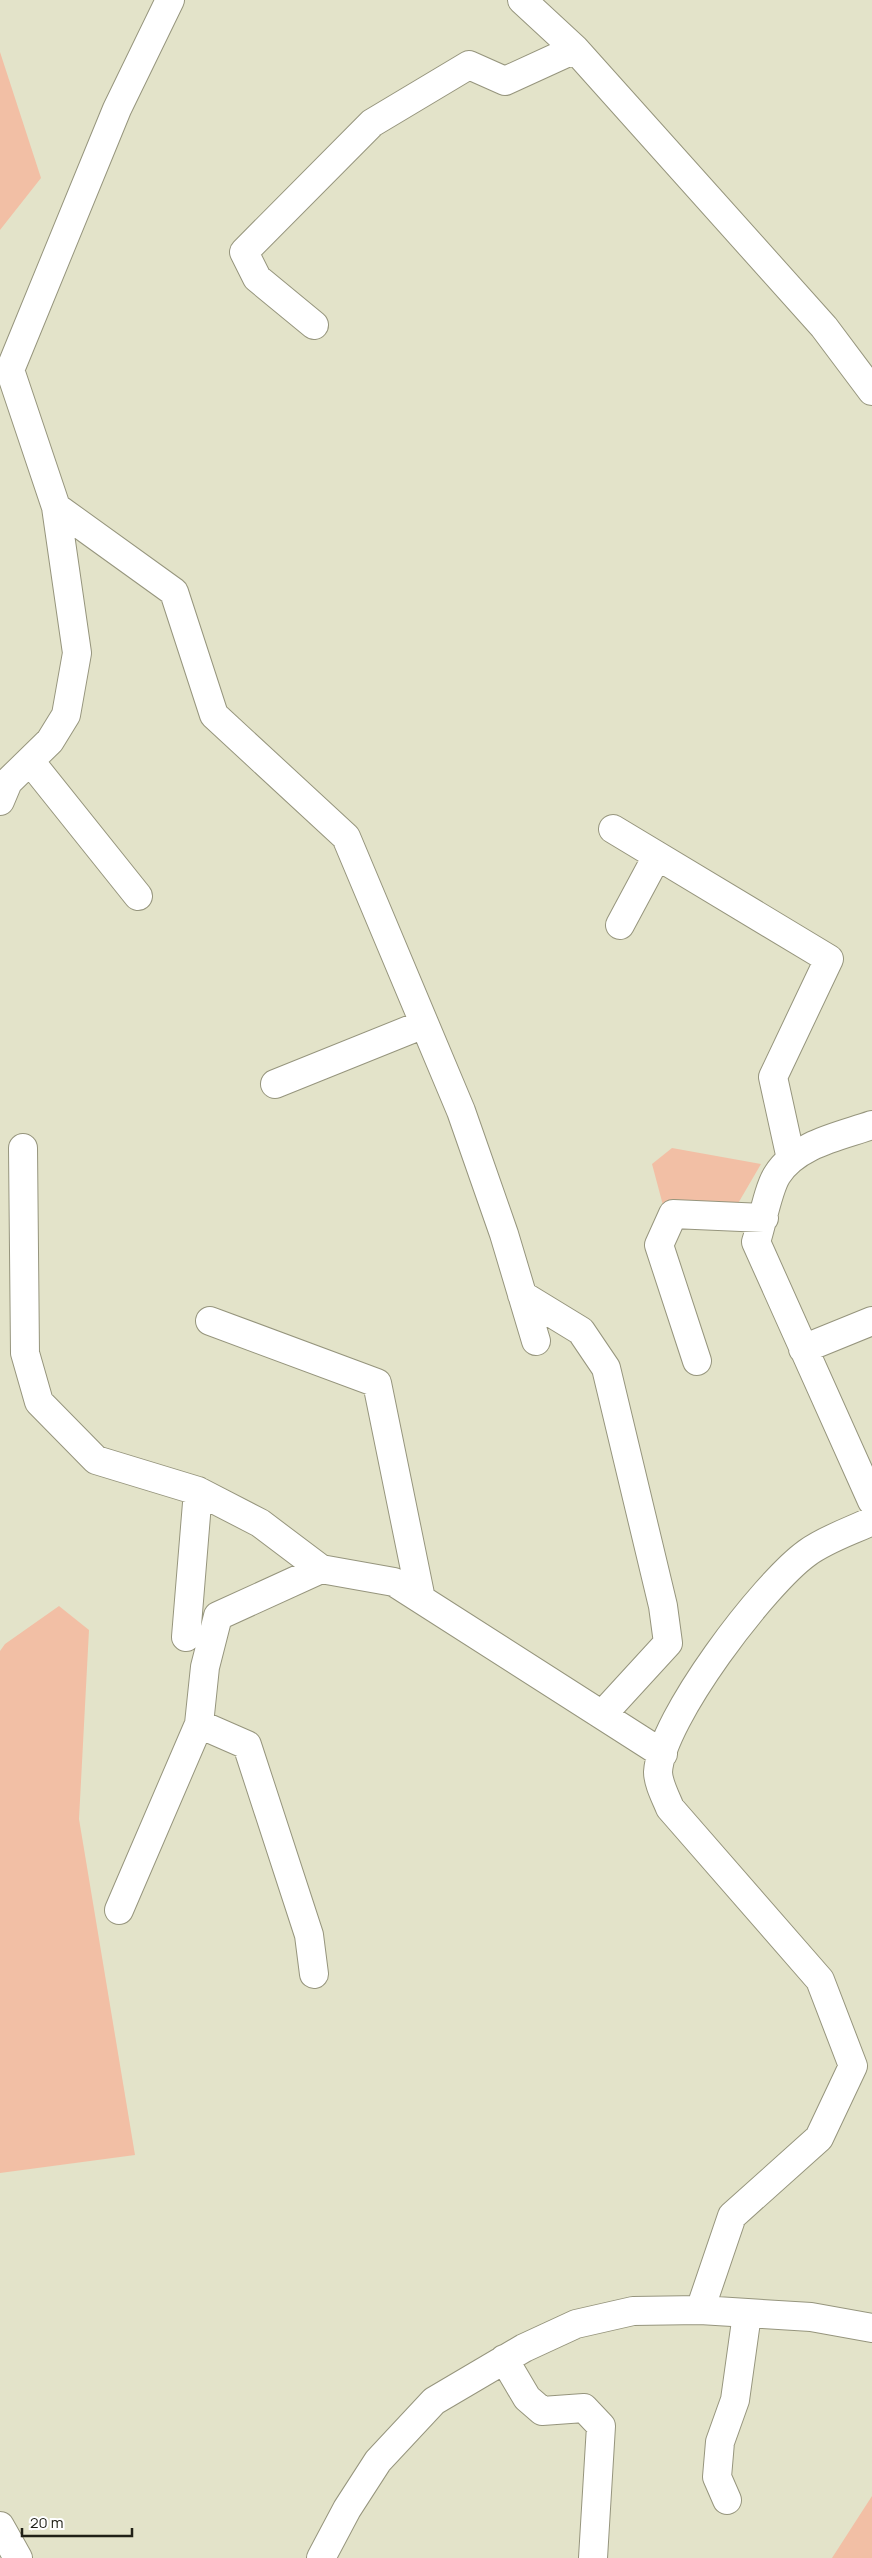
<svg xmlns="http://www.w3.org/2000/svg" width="872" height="2558" viewBox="0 0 872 2558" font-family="Manrope,sans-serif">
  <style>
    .green { fill: #f2bfa5 }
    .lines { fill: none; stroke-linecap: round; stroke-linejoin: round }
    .minor-casing { stroke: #96957d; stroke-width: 30 }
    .minor { stroke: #fff; stroke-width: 28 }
  </style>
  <rect width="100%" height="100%" fill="#e3e3c9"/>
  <path class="green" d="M0,52L41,178L0,230Z
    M672,1148L761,1164L733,1212L664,1209L652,1164Z
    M59,1606L89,1630L79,1819L135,2155L0,2173V1651L5,1644Z
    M872,2496V2558H832Z"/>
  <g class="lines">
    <g class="minor-casing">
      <path id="minor" d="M522,0L575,49L824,327L872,391
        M314,325L257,278L244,252L372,123L469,65L505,81L575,49
        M56,507L174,592L214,715L346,837L461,1111L504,1234L536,1341
        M30,761L138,896
        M0,801L8,782L50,741L66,715L77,653L56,507L10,370L117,109L170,0
        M613,829L829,959L773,1077L791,1159
        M620,925L657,856
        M275,1084L424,1024
        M872,1125C841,1136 796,1144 777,1175C768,1189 762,1224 756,1242L872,1501
        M23,1148L25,1353L39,1402L96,1460L198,1491L260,1523L321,1569
        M522,1295L581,1331L606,1368L663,1606L668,1643L602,1715
        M210,1321L377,1383L421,1599
        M803,1349L872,1321
        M697,1361L659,1245L673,1214L764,1218
        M186,1637L198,1491
        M199,1724L247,1745L309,1935L314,1974
        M119,1910L199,1724L205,1667L218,1616L321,1569L394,1582L663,1754
        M700,2310L732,2216L819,2138L853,2066L820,1980L670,1808C666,1798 658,1783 658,1772C661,1719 764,1584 807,1553C826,1539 851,1531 872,1521
        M504,2359L527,2398L542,2411L584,2408L601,2426L593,2558
        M727,2500L717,2477L720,2442L735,2400L747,2314
        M0,2526L18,2558
        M321,2558L347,2509L378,2461L434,2401L524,2348L576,2324L633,2311L700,2310L811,2317L872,2328"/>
    </g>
    <use href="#minor" class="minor"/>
  </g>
  <path d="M22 2528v8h110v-8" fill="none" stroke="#202017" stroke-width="2.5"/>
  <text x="30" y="2528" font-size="15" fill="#202017" stroke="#ffffff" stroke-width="4" paint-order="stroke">20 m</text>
</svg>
